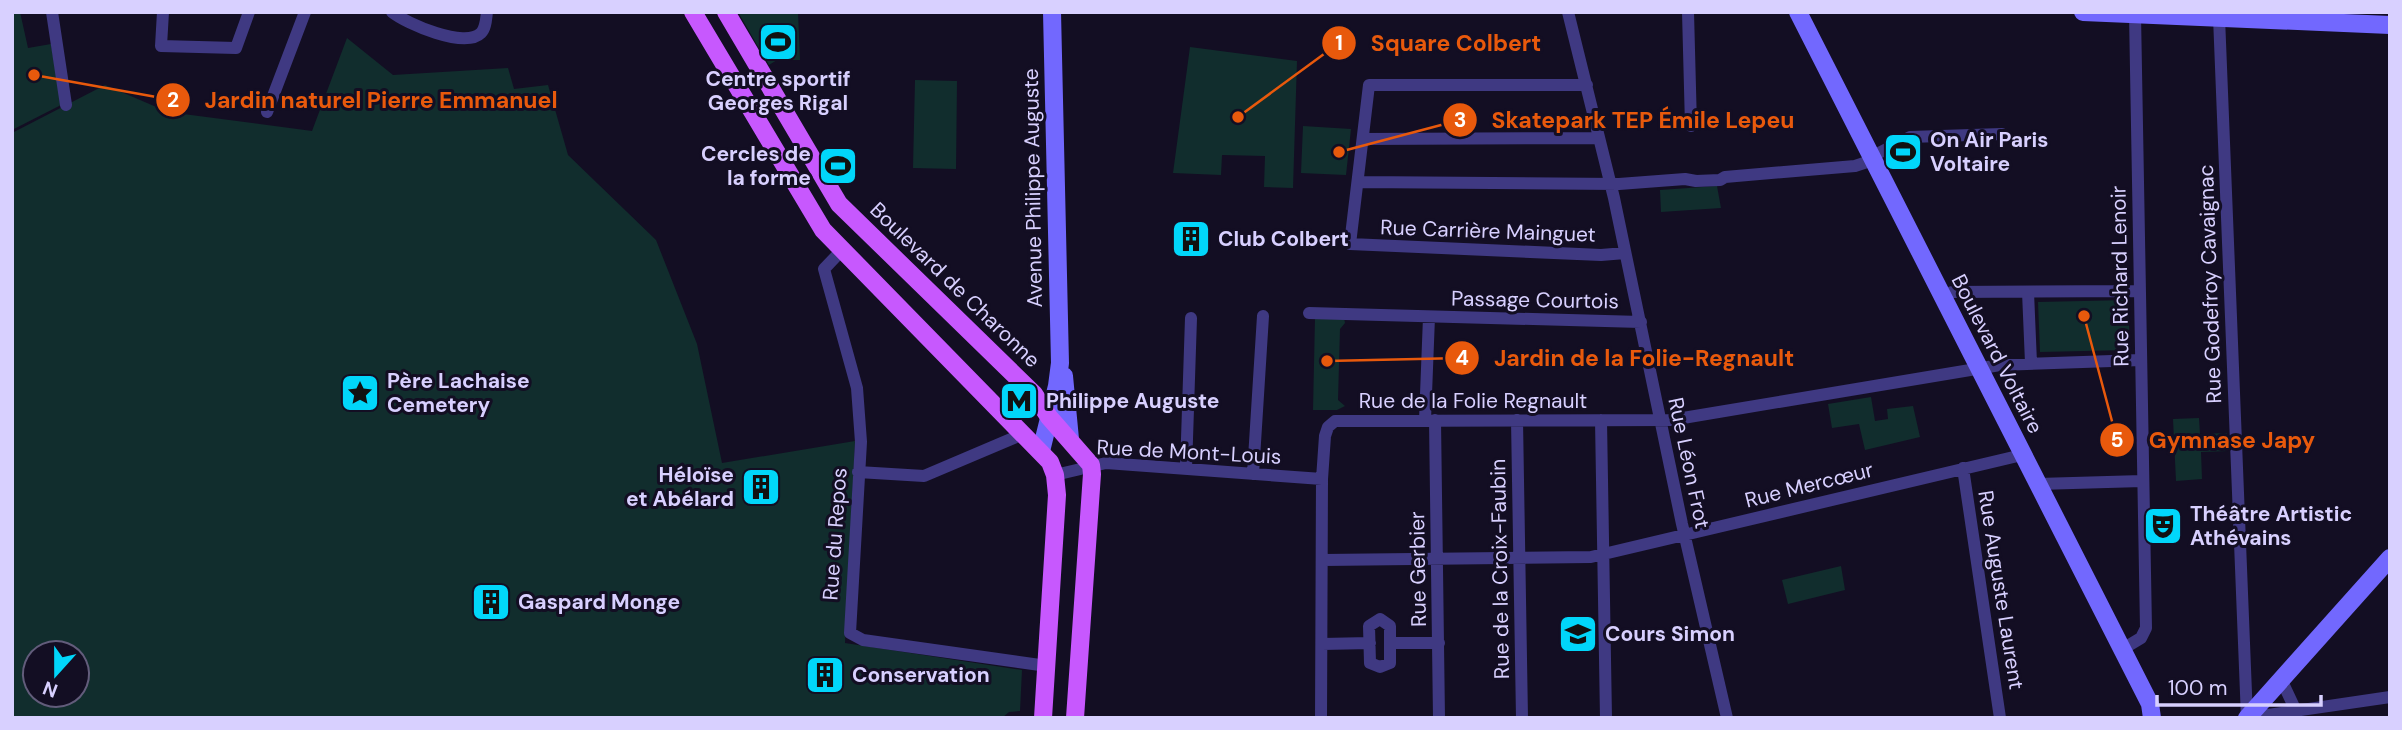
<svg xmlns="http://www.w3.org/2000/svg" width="2402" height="730" viewBox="0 0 2402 730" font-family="'DM Sans',sans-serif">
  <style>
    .green { fill: #112d2d; fill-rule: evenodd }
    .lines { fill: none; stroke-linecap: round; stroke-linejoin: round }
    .street { stroke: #3f3982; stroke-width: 12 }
    .secondary { stroke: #7268fe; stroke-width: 18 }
    .primary { stroke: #c758fe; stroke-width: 18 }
    .labels { text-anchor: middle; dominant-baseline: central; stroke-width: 6; stroke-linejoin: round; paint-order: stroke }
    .poi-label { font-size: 21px; font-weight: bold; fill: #d8d0ff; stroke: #130e23; text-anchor: start }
    .street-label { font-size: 21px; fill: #d8d0ff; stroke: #130e23 }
    .leader { fill: none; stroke: #e8590c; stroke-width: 2.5 }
    .callout-dot { fill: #e8590c; stroke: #130e23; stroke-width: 2.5 }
    .mark-label { font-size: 21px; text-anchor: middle; font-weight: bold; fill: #fff }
    .callout-label { font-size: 23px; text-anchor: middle; font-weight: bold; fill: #e8590c; stroke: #130e23; stroke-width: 6; stroke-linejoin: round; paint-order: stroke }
  </style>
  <rect width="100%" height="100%" fill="#130e23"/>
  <path class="green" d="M12,12H20L28,48L51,44L61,105L12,130Z
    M738,12H798L800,60H777L769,65L764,56L768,53L765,48L760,50Z
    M347,38L393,75L508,68L514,89L548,85L568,155L656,240L697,344L722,463L855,441L845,643L1022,670L1020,711L1009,712L1002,718H12V133L105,85L168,112L312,131ZM35,653H77V695H35Z
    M1190,47L1297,61L1293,188L1264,187L1265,156L1222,155L1221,175L1173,173Z
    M915,80L957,81L956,169L913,168Z
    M1303,126L1351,129L1346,175L1301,173Z
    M1717,186L1721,208L1661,212L1660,190Z
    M2128,300L2130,350L2040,352L2038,302Z
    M1315,318H1344L1345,323L1340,329L1338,400L1345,406L1337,410H1313Z
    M1871,397L1875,421L1888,419L1887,409L1913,406L1920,437L1865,450L1859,424L1832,428L1828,404Z
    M2199,418L2200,434L2227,433L2228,451L2201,452L2202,479L2176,481L2173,419Z
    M1841,566L1845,590L1788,604L1782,580Z"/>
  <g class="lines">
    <path class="street" d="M52,12L66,105
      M163,12L161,46L236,48L249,12
      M392,12C407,24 465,49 481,33C486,28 486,19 487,12
      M1568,12L1614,198L1682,524L1727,718
      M1688,12L1691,126
      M2219,17L2247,718
      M1587,85H1369L1350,244L1601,255L1625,253
      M267,112L305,12
      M1363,139L1598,138
      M1871,157L1910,137L2002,134
      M1358,182L1619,184L1685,179L1696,181L1720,180L1725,177L1855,166L1873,160
      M843,249L824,269L857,388L861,442L850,633L863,640L1047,666
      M2028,292L2031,363
      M1943,296L1952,292L2139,291
      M1309,313L1641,322
      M1425,420L1429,317
      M1435,420L1439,718
      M1517,420L1522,718
      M1601,420L1606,718
      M1963,468L2000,718
      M1186,469L1191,318
      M858,472L924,476L1023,434
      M1253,474L1263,316
      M1055,475L1106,463L1322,479
      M2038,484L2142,481
      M1323,560L1591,557L2022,455
      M1380,619L1390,626V663L1380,667L1370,663L1369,626Z
      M1390,643H1439
      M1322,644L1370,643
      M2121,650L2141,638L2146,628L2135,14
      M2281,679L2296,711
      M1321,718L1322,479L1325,436L1328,427L1335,421L1671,420L2000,365L2141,360
      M2247,718L2390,697"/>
    <path class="secondary" d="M1798,12L2150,704L2152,718
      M2083,12L2390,25
      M1064,376L1070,439
      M1041,451L1057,386L1060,363L1052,12
      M2247,718L2390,558"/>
    <path class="primary" d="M693,12L823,230L1050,462L1055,475L1057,495L1043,718
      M726,12L839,204L1034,394L1049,417L1091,465L1092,474L1075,718"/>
  </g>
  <defs>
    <g id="stadium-square" transform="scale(2.0125)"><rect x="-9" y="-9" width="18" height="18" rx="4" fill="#01d6fa" stroke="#130e23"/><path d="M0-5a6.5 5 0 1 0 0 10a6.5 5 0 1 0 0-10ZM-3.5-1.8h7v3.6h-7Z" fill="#111"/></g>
    <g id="building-square" transform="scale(2.0125)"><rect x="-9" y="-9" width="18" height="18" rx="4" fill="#01d6fa" stroke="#130e23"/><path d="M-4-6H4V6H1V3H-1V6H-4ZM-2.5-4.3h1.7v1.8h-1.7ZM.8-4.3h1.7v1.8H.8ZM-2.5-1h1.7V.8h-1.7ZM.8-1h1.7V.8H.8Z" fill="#111"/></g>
    <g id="sight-square" transform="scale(2.0125)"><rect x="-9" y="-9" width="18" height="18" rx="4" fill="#01d6fa" stroke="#130e23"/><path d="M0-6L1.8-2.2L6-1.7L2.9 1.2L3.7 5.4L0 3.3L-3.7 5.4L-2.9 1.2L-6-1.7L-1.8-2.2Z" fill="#111"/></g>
    <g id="metro-square" transform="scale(2.0125)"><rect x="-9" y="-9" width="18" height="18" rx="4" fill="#01d6fa" stroke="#130e23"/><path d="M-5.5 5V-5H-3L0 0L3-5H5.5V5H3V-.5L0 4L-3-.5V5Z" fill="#111"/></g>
    <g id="theatre-square" transform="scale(2.0125)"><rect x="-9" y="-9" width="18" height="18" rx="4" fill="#01d6fa" stroke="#130e23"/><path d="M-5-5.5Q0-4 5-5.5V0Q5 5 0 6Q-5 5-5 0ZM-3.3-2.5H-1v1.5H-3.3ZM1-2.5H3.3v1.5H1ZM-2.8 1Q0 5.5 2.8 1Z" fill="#111"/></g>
    <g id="university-square" transform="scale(2.0125)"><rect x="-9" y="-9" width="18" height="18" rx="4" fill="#01d6fa" stroke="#130e23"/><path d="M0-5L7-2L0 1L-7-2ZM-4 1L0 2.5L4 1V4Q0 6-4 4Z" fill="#111"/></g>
  </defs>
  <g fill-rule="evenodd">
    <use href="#stadium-square" x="778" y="42"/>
    <use href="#stadium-square" x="1903" y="152"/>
    <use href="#stadium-square" x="838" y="166"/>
    <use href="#building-square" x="1191" y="239"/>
    <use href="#sight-square" x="360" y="393"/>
    <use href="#metro-square" x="1019" y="401"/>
    <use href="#building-square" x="761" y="487"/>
    <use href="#theatre-square" x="2163" y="526"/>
    <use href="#building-square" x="491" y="602"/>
    <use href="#university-square" x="1578" y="634"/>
    <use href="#building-square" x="825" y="675"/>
  </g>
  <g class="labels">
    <g class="poi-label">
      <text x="778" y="79" text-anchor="middle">Centre sportif<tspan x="778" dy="24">Georges Rigal</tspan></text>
      <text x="1930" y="140">On Air Paris<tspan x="1930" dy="24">Voltaire</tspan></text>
      <text x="811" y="154" text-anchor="end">Cercles de<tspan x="811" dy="24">la forme</tspan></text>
      <text x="1218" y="239">Club Colbert</text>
      <text x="387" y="381">Père Lachaise<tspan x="387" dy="24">Cemetery</tspan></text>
      <text x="1046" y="401">Philippe Auguste</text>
      <text x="734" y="475" text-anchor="end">Héloïse<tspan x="734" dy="24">et Abélard</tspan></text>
      <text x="2190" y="514">Théâtre Artistic<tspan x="2190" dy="24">Athévains</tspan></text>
      <text x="518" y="602">Gaspard Monge</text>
      <text x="1605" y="634">Cours Simon</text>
      <text x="852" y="675">Conservation</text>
    </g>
    <g class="street-label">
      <text transform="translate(1033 188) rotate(-91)">Avenue Philippe Auguste</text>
      <text transform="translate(1488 231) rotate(2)">Rue Carrière Mainguet</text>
      <text transform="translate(2120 276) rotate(-91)">Rue Richard Lenoir</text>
      <text transform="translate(2210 284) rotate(-92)">Rue Godefroy Cavaignac</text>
      <text transform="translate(955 285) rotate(44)">Boulevard de Charonne</text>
      <text transform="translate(1535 300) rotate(1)">Passage Courtois</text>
      <text transform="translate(1997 354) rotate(63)">Boulevard Voltaire</text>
      <text x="1473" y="401">Rue de la Folie Regnault</text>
      <text transform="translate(1189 452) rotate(3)">Rue de Mont-Louis</text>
      <text transform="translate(1689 463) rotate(78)">Rue Léon Frot</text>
      <text transform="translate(1809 485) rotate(-14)">Rue Mercœur</text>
      <text transform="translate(835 534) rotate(-86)">Rue du Repos</text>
      <text transform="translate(1418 569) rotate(-91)">Rue Gerbier</text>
      <text transform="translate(1500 569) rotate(-91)">Rue de la Croix-Faubin</text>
      <text transform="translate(2001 590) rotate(81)">Rue Auguste Laurent</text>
    </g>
  </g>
  <path class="leader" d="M1238 117L1339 43M34 75L173 100M1339 152L1460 120M1327 361L1462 358M2084 316L2117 440"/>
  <g class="callout-dot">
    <circle cx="1238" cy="117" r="7"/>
    <circle cx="34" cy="75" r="7"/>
    <circle cx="1339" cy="152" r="7"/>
    <circle cx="1327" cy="361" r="7"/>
    <circle cx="2084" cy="316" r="7"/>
    <circle cx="1339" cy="43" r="18"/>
    <circle cx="173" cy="100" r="18"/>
    <circle cx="1460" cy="120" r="18"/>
    <circle cx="1462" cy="358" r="18"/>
    <circle cx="2117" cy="440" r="18"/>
  </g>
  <g class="mark-label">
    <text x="1339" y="50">1</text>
    <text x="173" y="107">2</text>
    <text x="1460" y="127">3</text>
    <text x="1462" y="365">4</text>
    <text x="2117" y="447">5</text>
  </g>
  <g class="callout-label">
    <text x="1456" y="51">Square Colbert</text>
    <text x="381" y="108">Jardin naturel Pierre Emmanuel</text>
    <text x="1643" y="128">Skatepark TEP Émile Lepeu</text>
    <text x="1644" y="366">Jardin de la Folie-Regnault</text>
    <text x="2232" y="448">Gymnase Japy</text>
  </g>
  <rect width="2402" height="730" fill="none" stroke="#d8d0ff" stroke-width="28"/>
  <g transform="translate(56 674) rotate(201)"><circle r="33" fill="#130e23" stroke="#625c7b" stroke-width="2"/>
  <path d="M0-5L12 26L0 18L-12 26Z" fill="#01d6fa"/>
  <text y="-10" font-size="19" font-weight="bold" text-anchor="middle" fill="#d8d0ff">N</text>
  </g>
  <path d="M2157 695v10h164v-10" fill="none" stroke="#d8d0ff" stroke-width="3.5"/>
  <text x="2168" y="695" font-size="21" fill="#d8d0ff" stroke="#130e23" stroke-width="5" paint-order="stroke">100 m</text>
</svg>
